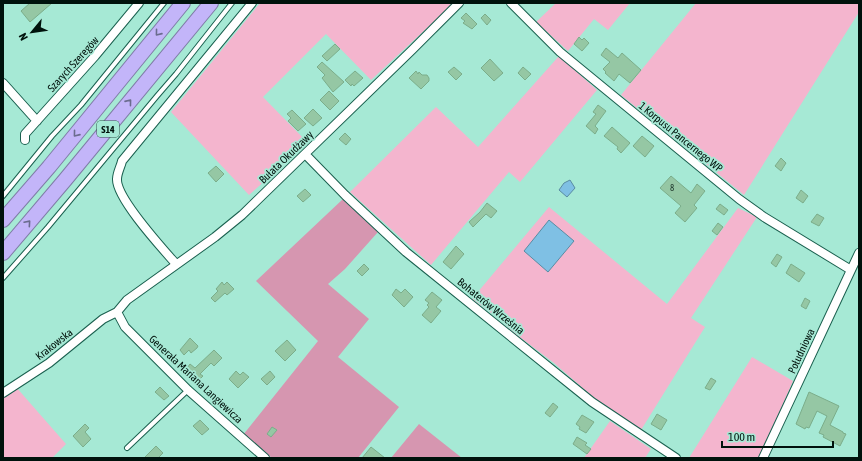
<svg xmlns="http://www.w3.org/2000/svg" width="862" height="461" viewBox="0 0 862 461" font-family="'Asap Condensed',sans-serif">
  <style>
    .green { fill: #f4b5ce }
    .forest { fill: #d696b0 }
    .water { fill: #7fc0e4; stroke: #598ca3 }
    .building { fill: #95c7a4; stroke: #7bad8a }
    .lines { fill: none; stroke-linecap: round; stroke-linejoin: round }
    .service-casing { stroke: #1a604f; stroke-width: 6 }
    .minor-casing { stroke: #1a604f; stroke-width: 10 }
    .motorway-casing { stroke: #7f7ca6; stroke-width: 16 }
    .service { stroke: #fff; stroke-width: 4 }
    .minor { stroke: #fff; stroke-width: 8 }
    .motorway { stroke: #c3b5f9; stroke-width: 14 }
    .oneway { stroke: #6b6c8e }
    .labels { text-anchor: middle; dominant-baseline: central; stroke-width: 3.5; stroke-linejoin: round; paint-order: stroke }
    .number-label { font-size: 9px; fill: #253f32 }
    .shield { fill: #a6e9d5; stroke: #325248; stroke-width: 1 }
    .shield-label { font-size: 10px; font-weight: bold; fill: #00120c }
    .street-label { font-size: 11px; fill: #00120c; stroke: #a6e9d5 }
  </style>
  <rect width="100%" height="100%" fill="#a6e9d5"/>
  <path class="green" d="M260,3H454L371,80L326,34L263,97L308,143L249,195L171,112Z
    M556,3H630L608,30L594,19L568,51L536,22Z
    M696,3H859V12L744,195L621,95Z
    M559,56L597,90L520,182L509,172L431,265L350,192L436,107L478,147Z
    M549,207L667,304L738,208L757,217L691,318L705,327L641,430L594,398L554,363L513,332L498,318L472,299Z
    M752,357L793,381L760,458H689Z
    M16,387L66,444L52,458H3V396Z
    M610,421L651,449L645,458H584Z"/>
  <path class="forest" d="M343,199L378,232L345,269L328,284L369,319L338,357L399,407L358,458H272L243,435L318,341L256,281Z
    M419,424L462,458H391Z"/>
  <path class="water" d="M570,180L575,188L567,197L559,190L564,183Z
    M549,220L574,241L548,272L524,251Z"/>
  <path class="building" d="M30,3H52L30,22L21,11Z
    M466,13L477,24L472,29L463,23L465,21L461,18Z
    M485,14L491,20L487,25L481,18Z
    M579,37L582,40L584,38L589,43L582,51L574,44Z
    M335,44L340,49L327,61L322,56Z
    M606,48L618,58L622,53L641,70L630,83L619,74L614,81L605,73L606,72L603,69L610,62L601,55Z
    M490,59L503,73L494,81L481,68Z
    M322,62L344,82L333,92L322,78L325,75L317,67Z
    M454,67L462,74L456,80L448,72Z
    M523,67L531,74L525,80L518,73Z
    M355,71L363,78L354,86L352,84L351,86L345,80Z
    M416,71L418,74L419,72L422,75H427L429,78V81L421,89L409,78Z
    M329,91L339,101L330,110L320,100Z
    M598,105L606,111L595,126L598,129L595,134L586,126L596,114L593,112Z
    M313,109L322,118L313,126L304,118Z
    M292,110L306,124L298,131L288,121L291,118L287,114Z
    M612,127L630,143L621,153L617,149L618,147L604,136Z
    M345,133L351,139L346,145L339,139Z
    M642,136L654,146L645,157L633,146Z
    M781,158L786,163L781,171L775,166Z
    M216,166L224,174L216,182L208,173Z
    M671,176L691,193L697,184L705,191L694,205L697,208L685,222L675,213L681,206L660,188Z
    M305,189L311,195L303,202L297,196Z
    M801,190L808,196L803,203L796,198Z
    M487,203L497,211L491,218L486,214L473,227L469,222L480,212Z
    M720,204L728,210L724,215L716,209Z
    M817,214L824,218L819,226L811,222Z
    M718,223L723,227L717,235L712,231Z
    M456,246L464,254L451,269L443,262Z
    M777,254L782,257L776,267L771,263Z
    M364,264L369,269L362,276L357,271Z
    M791,264L805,273L799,282L786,273Z
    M222,282L224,285L227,282L234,289L227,295L225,293L215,302L211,298L218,291L216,289Z
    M396,289L401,293L405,289L413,297L404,307L392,295Z
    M432,292L442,300L436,307L441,311L431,323L422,315L429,307L427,305L429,303L425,300Z
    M805,298L810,301L806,309L801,306Z
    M190,338L198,346L197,348L191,353L189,350L184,355L180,350Z
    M287,340L296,350L285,361L275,351Z
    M214,350L222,358L214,366L211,363L200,374L203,376L199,380L187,368L190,364L195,368Z
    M236,371L240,375L243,372L249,377L238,388L229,379Z
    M270,371L275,377L267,385L261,379Z
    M711,378L716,381L710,390L705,388Z
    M160,387L169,396L164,400L155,392Z
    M809,392L839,406L830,425L843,432V433L846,434L840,446L823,437L824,435L819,433L827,416L817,411L809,428L806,427L805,429L796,424Z
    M553,403L558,407L550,417L545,413Z
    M657,414L667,420L661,430L651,424Z
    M582,415L594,422L586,433L579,429L580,427L576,424Z
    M200,420L209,429L202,435L193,426Z
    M85,424L89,428L85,432L91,439L83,447L73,436Z
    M272,427L277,430L271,437L267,434Z
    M577,437L587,443L585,445L591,449L587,454L573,444Z
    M156,446L163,453L158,458H144Z
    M371,447L385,458H362Z"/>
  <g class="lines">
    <g class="service-casing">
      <path id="service" d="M3,196L52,136L81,105L164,3
        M3,278L48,227L157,96L176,74L232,3
        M127,448L188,390"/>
    </g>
    <g class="minor-casing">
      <path id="minor" d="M511,3L560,52L739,199L764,217L851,270
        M3,83L37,121
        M25,140V134L95,56L139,3
        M305,154L345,195L406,252L592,402L676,458
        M176,264C162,248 116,198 117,179C117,173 121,166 122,161L252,3
        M117,312L125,327L188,390L265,458
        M3,393L49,363L103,319L117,312L127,300L215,237L242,215L412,50L459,3
        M763,458L859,253"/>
    </g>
    <g class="motorway-casing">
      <path id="motorway" d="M3,220L49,167L183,3
        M3,253L65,180L211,3"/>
    </g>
    <use href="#service" class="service"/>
    <use href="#minor" class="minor"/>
    <use href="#motorway" class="motorway"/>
  </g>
  <defs><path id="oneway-chevron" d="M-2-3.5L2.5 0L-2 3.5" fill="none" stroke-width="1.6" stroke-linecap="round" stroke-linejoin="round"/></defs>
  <g class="oneway">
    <use href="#oneway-chevron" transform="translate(158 33) rotate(129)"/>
    <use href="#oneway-chevron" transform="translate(129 102) rotate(-51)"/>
    <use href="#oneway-chevron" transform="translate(76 134) rotate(129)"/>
    <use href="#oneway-chevron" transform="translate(28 223) rotate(-49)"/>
  </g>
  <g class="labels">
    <g class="number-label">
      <text x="672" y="188">8</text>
    </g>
    <rect class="shield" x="97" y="121" width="22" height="16" rx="3"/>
    <g class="shield-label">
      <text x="108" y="129">S14</text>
    </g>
    <g class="street-label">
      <text transform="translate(73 64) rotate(-48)">Szarych Szeregów</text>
      <text transform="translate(681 137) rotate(39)">1 Korpusu Pancernego WP</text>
      <text transform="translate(286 157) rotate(-44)">Bułata Okudżawy</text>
      <text transform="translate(491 306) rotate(39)">Bohaterów Września</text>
      <text transform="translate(54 344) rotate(-38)">Krakowska</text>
      <text transform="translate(801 351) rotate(-65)">Południowa</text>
      <text transform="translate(196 379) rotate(43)">Generała Mariana Langiewicza</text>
    </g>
  </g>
  <rect width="862" height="461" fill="none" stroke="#00120c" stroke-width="8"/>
  <g transform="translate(32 32) rotate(241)" stroke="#a6e9d5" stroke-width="3" paint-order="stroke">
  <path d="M0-3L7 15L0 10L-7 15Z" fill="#00120c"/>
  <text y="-6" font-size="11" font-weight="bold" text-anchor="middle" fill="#00120c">N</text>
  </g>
  <path d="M722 441v6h111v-6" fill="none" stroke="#00120c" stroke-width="2"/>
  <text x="728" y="441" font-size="12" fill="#00120c" stroke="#a6e9d5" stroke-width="3" paint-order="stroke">100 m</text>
</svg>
